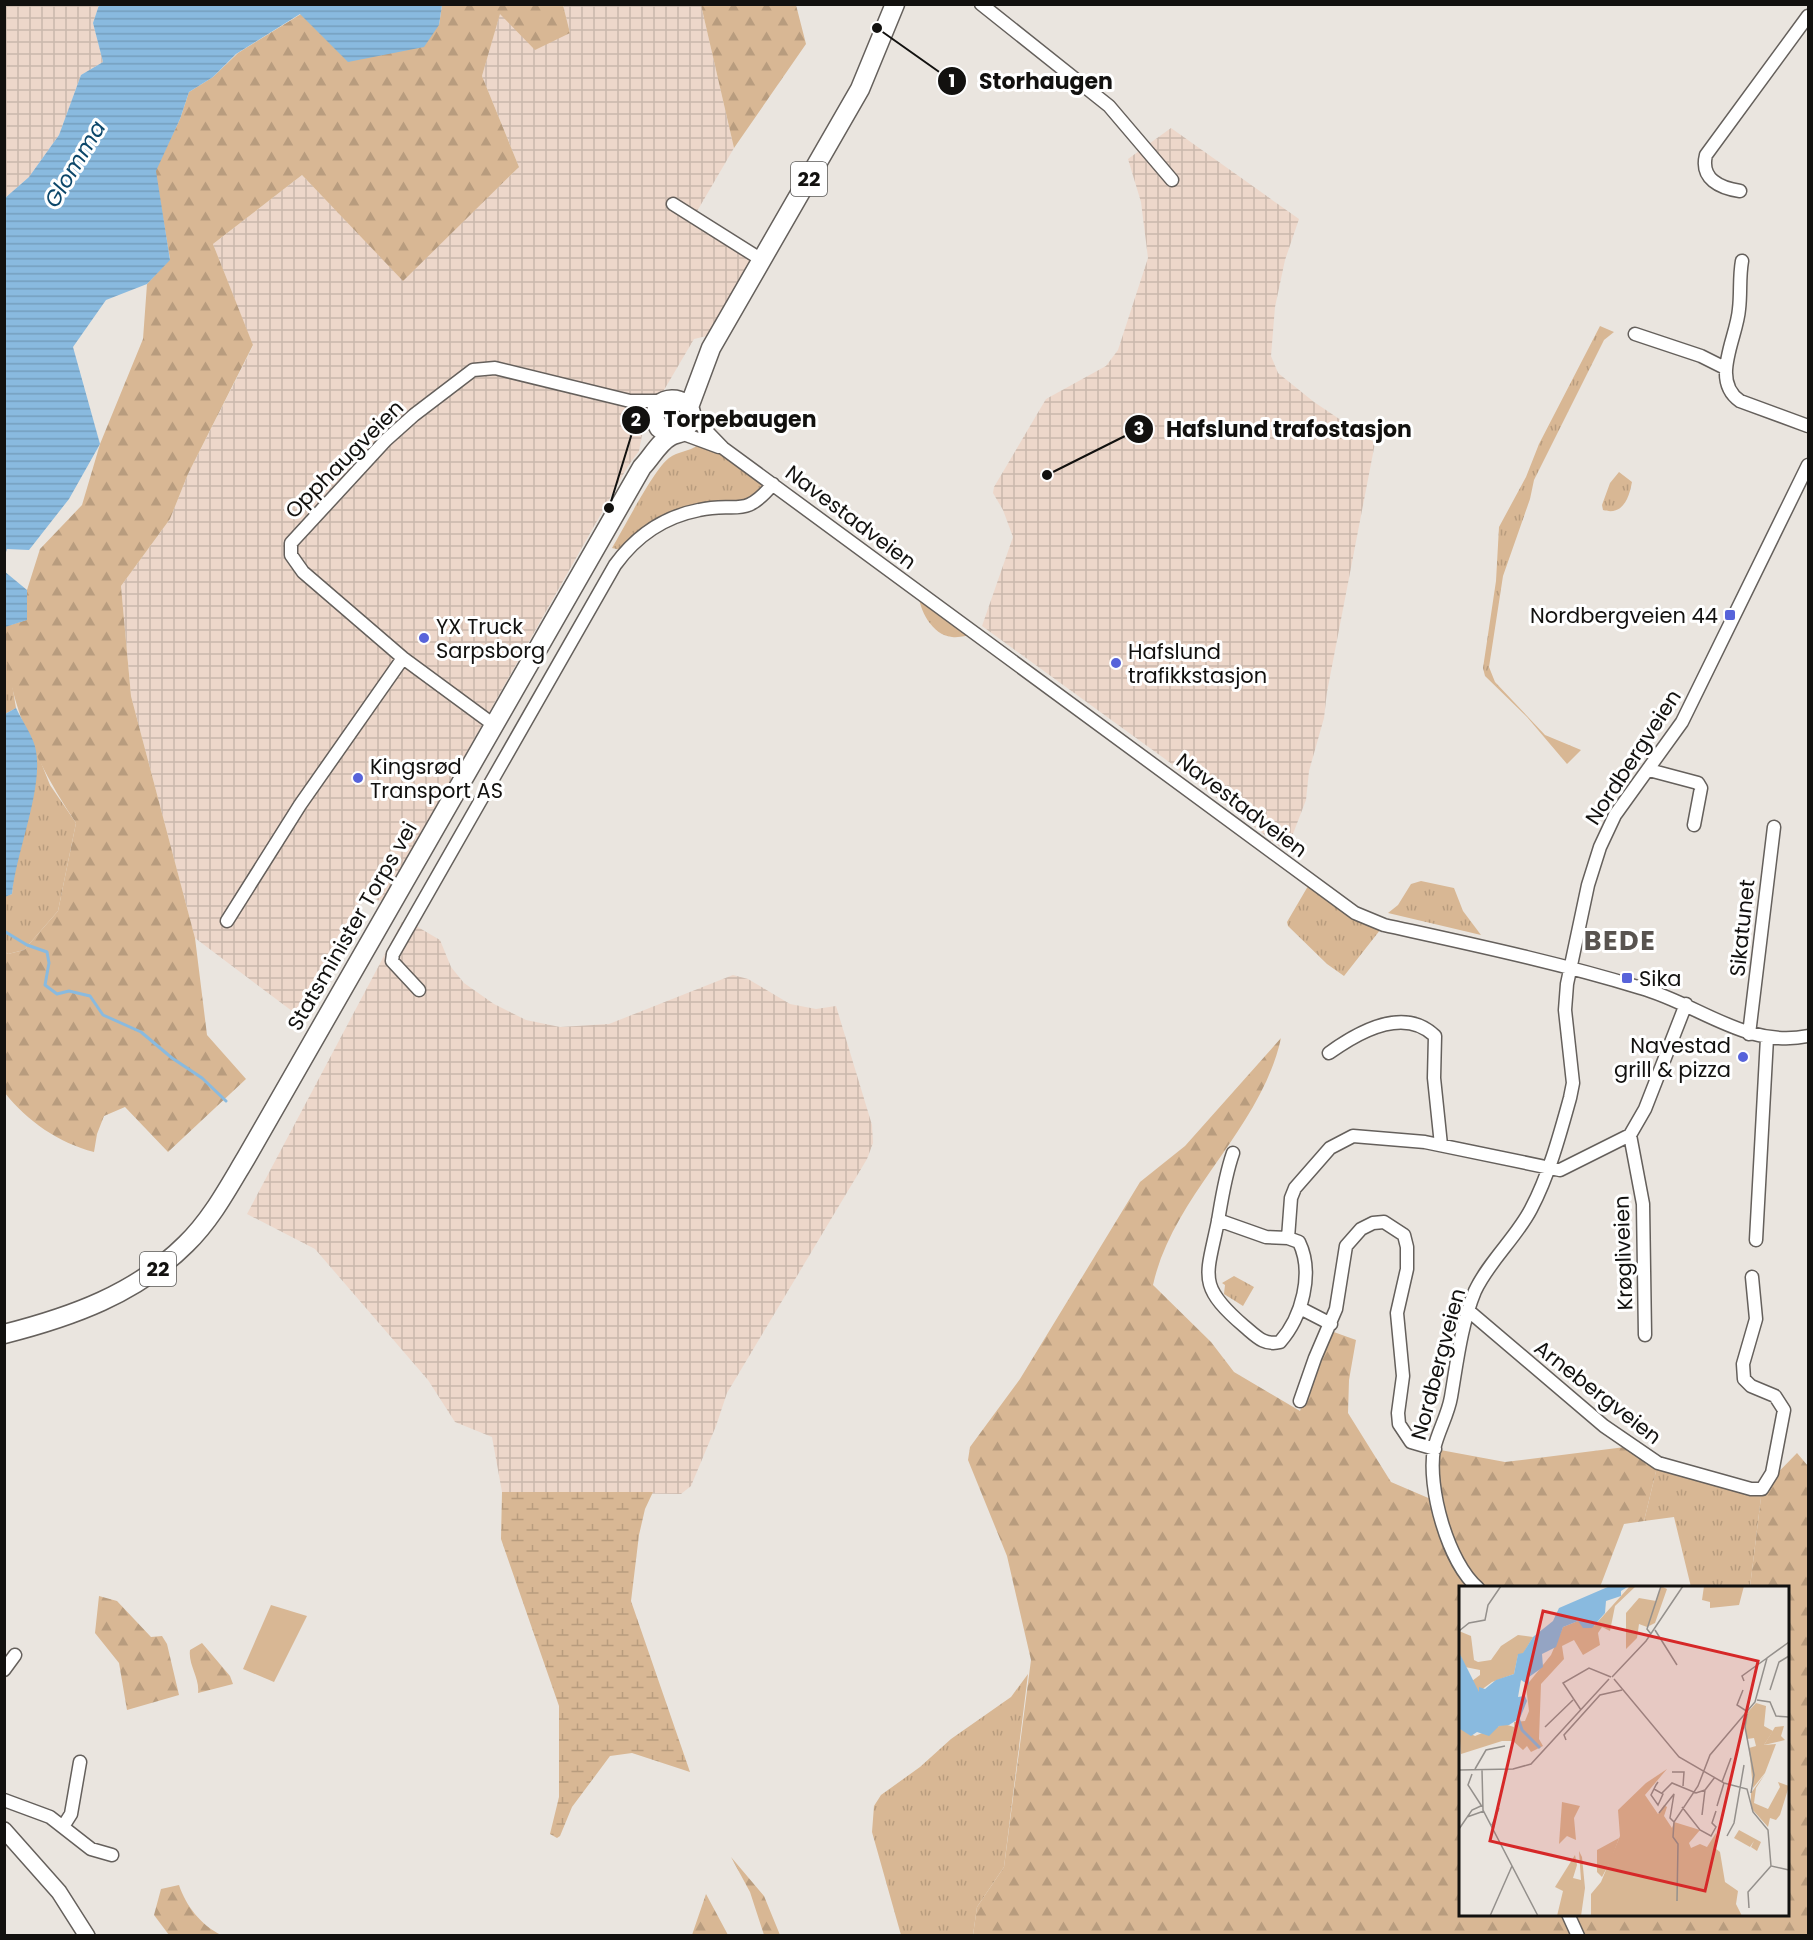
<svg xmlns="http://www.w3.org/2000/svg" width="1813" height="1940" viewBox="0 0 1813 1940" font-family="Poppins,sans-serif">
  <style>
    .industrial { fill: url(#industrial-grid) }
    .grass { fill: url(#grass-tufts) }
    .forest { fill: url(#forest-firs) }
    .wetland { fill: url(#wetland-marsh) }
    .pitch { fill: #d8b794 }
    .water { fill: url(#water-rules) }
    .lines { fill: none; stroke-linecap: round; stroke-linejoin: round }
    .stream { stroke: #89badf; stroke-width: 3 }
    .minor-casing { stroke: #65605c; stroke-width: 15 }
    .major-casing { stroke: #65605c; stroke-width: 18 }
    .highway-casing { stroke: #65605c; stroke-width: 21 }
    .minor { stroke: #fff; stroke-width: 12 }
    .major { stroke: #fff; stroke-width: 15 }
    .highway { stroke: #fff; stroke-width: 18 }
    .poi-dot { fill: #5763da; stroke: #fff; stroke-width: 2 }
    .labels { text-anchor: middle; dominant-baseline: central; stroke-width: 6; stroke-linejoin: round; paint-order: stroke }
    .shield { fill: #fff; stroke: #595857; stroke-width: 1.5 }
    .shield-label { font-size: 20px; font-weight: bold; fill: #12110f }
    .street-label { font-size: 21px; fill: #12110f; stroke: #fff }
    .poi-label { font-size: 21px; fill: #12110f; stroke: #fff; text-anchor: start }
    .water-label { font-size: 22px; font-style: italic; fill: #0c476a; stroke: #fff }
    .district-label { font-size: 27px; font-weight: bold; letter-spacing: 1.5px; fill: #595450; stroke: #fff }
    .inset-river { fill: none; stroke: #89badf; stroke-width: 3 }
    .inset-road { fill: none; stroke: #94908c; stroke-width: 1.5 }
    .view { fill: #d62828; fill-opacity: 0.15; stroke: #d62828; stroke-width: 3 }
    .inset-edge { fill: none; stroke: #12110f; stroke-width: 3 }
    .leader { fill: none; stroke: #12110f; stroke-width: 2 }
    .callout-dot { fill: #12110f; stroke: #fff; stroke-width: 2 }
    .mark-label { font-size: 18px; text-anchor: middle; font-weight: bold; fill: #fff }
    .callout-label { font-size: 22px; text-anchor: middle; font-weight: bold; fill: #12110f; stroke: #fff; stroke-width: 6; stroke-linejoin: round; paint-order: stroke }
  </style>
  <defs>
    <pattern id="industrial-grid" width="8" height="8" patternUnits="userSpaceOnUse" patternTransform="scale(1.5)"><rect width="8" height="8" fill="#edd7ca"/><path d="M0 4h8M4 0v8" fill="none" stroke="#cab8ac"/></pattern>
    <pattern id="grass-tufts" width="24" height="20" patternUnits="userSpaceOnUse" patternTransform="scale(1.5)"><rect width="24" height="20" fill="#d8b794"/><path d="M3 7l-1-3M5 7V3M7 7l1-3M15 17l-1-3M17 17v-4M19 17l1-3" fill="none" stroke="#b89c7e"/></pattern>
    <pattern id="forest-firs" width="22" height="20" patternUnits="userSpaceOnUse" patternTransform="scale(1.5)"><rect width="22" height="20" fill="#d8b794"/><path d="M5 1l3.5 6h-7zM16 11l3.5 6h-7z" fill="#b89c7e"/></pattern>
    <pattern id="wetland-marsh" width="20" height="14" patternUnits="userSpaceOnUse" patternTransform="scale(1.5)"><rect width="20" height="14" fill="#d8b794"/><path d="M1 5h8M5 5V1M11 12h8M15 12V8" fill="none" stroke="#b89c7e"/></pattern>
    <pattern id="water-rules" width="6" height="5" patternUnits="userSpaceOnUse" patternTransform="scale(1.5)"><rect width="6" height="5" fill="#89badf"/><path d="M0 2.5h6" fill="none" stroke="#759fbe"/></pattern>
  </defs>
  <rect width="100%" height="100%" fill="#eae5df"/>
  <path class="industrial" d="M5,5H99L93,23L103,62L81,75L59,135L29,177L5,198Z
    M563,5H701L734,148L696,213L760,251L711,335L694,339L664,390L643,430L639,451L628,466L382,902L365,894L296,1014L195,938L131,696L121,586L170,519L188,474L253,346L213,244L302,175L403,280L519,167L482,76L500,13L570,33Z
    M1171,128L1299,219L1285,260L1275,307L1271,356L1278,373L1314,402L1375,443L1327,692L1324,718L1309,771L1306,800L1291,839L1283,849L1187,775L982,626L1013,537L1003,510L993,493L994,487L1046,399L1106,366L1118,350L1148,258L1141,202L1128,159Z
    M402,922L411,923L440,940L451,967L464,983L494,1004L526,1020L560,1027L609,1024L733,975L748,979L790,1004L816,1009L836,1006L872,1125L873,1143L867,1159L727,1393L716,1426L691,1486L681,1494L502,1492L492,1437L455,1422L428,1380L315,1249L247,1214Z"/>
  <path class="grass" d="M1600,326L1614,332L1604,340L1534,480L1530,499L1503,576L1489,667L1495,682L1545,735L1581,750L1567,764L1527,717L1485,676L1483,668L1496,581L1499,527L1526,477L1539,444Z
    M698,445L750,466L773,484L763,496L674,517L625,551L612,548C624,528 654,469 669,458C678,451 689,452 698,445Z
    M1619,472L1632,482C1629,498 1623,516 1603,510L1602,505L1610,483Z
    M918,591L976,635C968,635 960,638 952,637C932,635 919,610 918,591Z
    M4,637L16,708L5,714H4Z
    M36,750L50,785L76,823L58,911L24,950L8,954L5,952L4,897L12,894L14,872L35,784Z
    M1311,881L1384,925L1344,976L1327,964L1288,926L1287,922Z
    M1421,881L1454,888L1463,911L1481,935L1388,913L1398,905L1411,884Z
    M1234,1276L1254,1287L1243,1306L1224,1294L1225,1285L1222,1283Z
    M1658,1463L1762,1489L1750,1587H1691L1674,1517L1644,1521Z
    M1028,1674L1004,1867L977,1907L973,1935H901L872,1832L874,1806L881,1795L920,1767L951,1739L1011,1697Z"/>
  <path class="forest" d="M442,5H563L570,33L535,50L500,14L482,76L519,167L403,281L302,175L213,244L253,345L188,474L170,519L121,586L131,696L195,938L207,1035L246,1079L168,1152L125,1107L104,1116L97,1134L94,1152C59,1143 27,1121 5,1093V952L8,954L24,950L58,911L76,823C37,765 5,698 4,627L26,620L27,590L40,549L82,505L100,444L143,339L147,284L170,259L155,171L180,119L189,92L213,77L238,53L301,14L439,25Z
    M701,5H796L806,44L734,148Z
    M1281,1038C1261,1130 1173,1194 1153,1285L1211,1342L1234,1372L1300,1411L1331,1331L1356,1340L1349,1380L1348,1413L1391,1482L1433,1500L1435,1449L1505,1462L1633,1446L1658,1463L1644,1521L1624,1524L1600,1587L1460,1588V1914H1788V1588L1750,1587L1762,1489L1797,1453L1808,1466V1935H973L977,1907L1004,1867L1031,1660L1007,1556L968,1460L970,1447L1020,1379L1140,1182L1185,1146Z
    M99,1596L117,1601L151,1637L162,1636L167,1644L179,1695L127,1710L119,1663L95,1633Z
    M202,1643L230,1676L233,1684L198,1693C200,1678 188,1665 190,1650Z
    M731,1857L764,1896L780,1935H764L750,1892Z
    M179,1885C186,1906 201,1925 221,1935H169L154,1915L161,1889Z
    M706,1894L728,1935H692Z"/>
  <path class="wetland" d="M502,1492H653L645,1509L639,1535L631,1601L690,1772L632,1753L610,1756L572,1807L560,1836L557,1838L550,1834L559,1797V1706L501,1539Z"/>
  <path class="pitch" d="M271,1605L307,1616L274,1682L243,1669Z"/>
  <path class="water" d="M99,5H442L439,25L424,47L348,62L300,14L236,54L213,77L189,92L180,119L156,171L170,260L147,284L106,300L73,347L100,444L69,499L29,550L7,549L5,555V198L29,177L59,135L81,75L103,62L93,23Z
    M4,571L27,590V620L5,627Z
    M16,708C22,721 34,737 36,751C43,790 16,852 12,894L5,897V714Z"/>
  <g class="lines">
    <path class="stream" d="M4,931L27,945L47,952L49,963L45,985L57,994L69,991L90,996L103,1015L141,1032L172,1058L202,1078L226,1101"/>
    <g class="minor-casing">
      <path id="minor" d="M981,4L1109,106L1172,180
        M1740,191C1720,188 1700,179 1706,155L1808,16
        M673,204L762,260
        M1742,261C1739,278 1741,293 1739,309C1737,338 1710,380 1740,401L1808,426
        M1635,334L1701,356L1725,368
        M691,415L723,448L1355,913L1384,925C1470,944 1556,962 1641,988C1698,1004 1747,1049 1808,1036
        M681,433L719,447
        M494,725L403,658L303,572L291,555V543L386,440L414,415L473,370L495,368L630,401H663
        M1649,770L1698,783L1701,788L1694,825
        M227,921L300,805L403,658
        M419,990L392,961L393,954L615,565C636,536 663,517 699,510C737,501 743,520 773,484
        M1749,1034L1774,827
        M1329,1053C1358,1032 1404,1006 1435,1036L1434,1078L1441,1145
        M1630,1135L1643,1204L1645,1335
        M1218,1220L1266,1237L1288,1238L1299,1242C1314,1273 1302,1317 1280,1342C1264,1346 1256,1336 1244,1326C1196,1285 1207,1276 1218,1221C1222,1197 1225,1176 1233,1153
        M1288,1238L1291,1198L1295,1188L1330,1148L1353,1136L1425,1142L1560,1170L1630,1135L1645,1109L1686,1004
        M1756,1240L1767,1038
        M1300,1308L1331,1324
        M1470,1312L1604,1426L1658,1463L1751,1489H1762L1772,1473L1784,1410L1775,1396L1751,1386L1744,1379L1743,1364L1756,1319L1752,1277
        M1300,1401L1315,1358L1336,1309L1346,1246L1361,1229L1373,1223L1384,1222L1404,1235L1407,1247V1269L1397,1313L1403,1376L1398,1413L1399,1424L1411,1442L1435,1449
        M1478,1588C1448,1563 1427,1487 1434,1449C1438,1431 1448,1415 1451,1397C1457,1362 1461,1325 1475,1291C1489,1261 1516,1238 1531,1209C1549,1175 1560,1134 1570,1098L1573,1083L1565,1010L1567,984L1588,885L1600,847L1615,815L1682,722L1808,465
        M4,1670L15,1655
        M4,1800L50,1817L91,1849L112,1855
        M64,1825L71,1814L80,1762
        M1568,1914L1578,1936"/>
    </g>
    <g class="major-casing">
      <path id="major" d="M4,1830L59,1892L87,1936"/>
    </g>
    <g class="highway-casing">
      <path id="highway" d="M689,407L711,348L860,89L895,4
        M4,1334C71,1317 136,1294 186,1244C211,1220 228,1188 246,1158L642,467C651,458 659,442 671,436C677,433 683,434 687,427C702,408 675,390 658,405L654,418L659,428L672,435"/>
    </g>
    <use href="#minor" class="minor"/>
    <use href="#major" class="major"/>
    <use href="#highway" class="highway"/>
  </g>
  <g class="poi-dot">
    <rect x="1724" y="609" width="12" height="12" rx="3"/>
    <circle cx="424" cy="638" r="6"/>
    <circle cx="1116" cy="663" r="6"/>
    <circle cx="358" cy="778" r="6"/>
    <rect x="1621" y="972" width="12" height="12" rx="3"/>
    <circle cx="1743" cy="1057" r="6"/>
  </g>
  <g class="labels">
    <g class="shield">
      <rect x="791" y="162" width="36" height="34" rx="4.5"/>
      <rect x="140" y="1252" width="36" height="34" rx="4.5"/>
    </g>
    <g class="shield-label">
      <text x="809" y="179">22</text>
      <text x="158" y="1269">22</text>
    </g>
    <g class="street-label">
      <text transform="translate(344 459) rotate(-45)">Opphaugveien</text>
      <text transform="translate(851 517) rotate(37)">Navestadveien</text>
      <text transform="translate(1633 757) rotate(-57)">Nordbergveien</text>
      <text transform="translate(1242 805) rotate(37)">Navestadveien</text>
      <text transform="translate(352 926) rotate(-60)">Statsminister Torps vei</text>
      <text transform="translate(1742 928) rotate(-84)">Sikatunet</text>
      <text transform="translate(1623 1253) rotate(-92)">Krøgliveien</text>
      <text transform="translate(1438 1364) rotate(-75)">Nordbergveien</text>
      <text transform="translate(1598 1392) rotate(38)">Arnebergveien</text>
    </g>
    <g class="poi-label">
      <text x="1718" y="615" text-anchor="end">Nordbergveien 44</text>
      <text x="436" y="626">YX Truck<tspan x="436" dy="24">Sarpsborg</tspan></text>
      <text x="1128" y="651">Hafslund<tspan x="1128" dy="24">trafikkstasjon</tspan></text>
      <text x="370" y="766">Kingsrød<tspan x="370" dy="24">Transport AS</tspan></text>
      <text x="1639" y="978">Sika</text>
      <text x="1731" y="1045" text-anchor="end">Navestad<tspan x="1731" dy="24">grill &amp; pizza</tspan></text>
    </g>
    <g class="water-label">
      <text transform="translate(75 164) rotate(-59)">Glomma</text>
    </g>
    <g class="district-label">
      <text x="1620" y="940">BEDE</text>
    </g>
  </g>
  <g transform="translate(1459 1586)">
    <rect width="330" height="330" fill="#eae5df"/>
    <path d="M245,0H285L280,19L251,22V16L243,14ZM325,140L322,150L326,154L305,159L316,141ZM306,188L297,202L295,217L309,223L321,201L319,196L330,200L321,229L317,234L311,232L309,241L292,222V207ZM160,252L152,274L143,291L138,286V264Z" fill="#d8b794"/>
    <path d="M171,0H177L156,20L151,45L143,41L139,47L141,59L124,69L115,54L103,60L105,73L82,98L80,153L84,160L72,166L68,160L64,164L54,155H43L2,168L0,142L16,150L45,138L55,141V136L66,135L70,125L67,100L92,69L104,41L119,35L135,40ZM202,0L208,3L196,37L188,41L180,38L178,52L167,63V27L180,12L197,15ZM0,45L12,50L15,74L19,76L32,74L42,60L59,49L74,51L64,68L59,69L55,88L33,96L18,107L13,95L21,89V84L6,81L0,66ZM297,117L307,120L305,140L314,145L305,159L317,158L306,187L294,202L290,162L297,160L295,152L288,153L286,141L288,127ZM208,183L186,209L199,228L205,219L208,221L205,230L213,242L215,236L241,244L230,257L232,262L241,258L248,261L257,247L256,262L261,266L266,296L279,305L277,318L283,330H132V308L142,296L161,250L159,224L187,197ZM120,265L123,271L126,302L122,330H98L104,305L96,301L116,269L118,279L114,292L122,294Z" fill="#d8b794"/>
    <path d="M103,216L121,220L115,232L117,254L108,250L100,258Z" fill="#d8b794"/>
    <path d="M280,244L302,256L298,265L292,261L295,255L291,261L275,252Z" fill="#d8b794"/>
    <path d="M151,0H170L162,5V10L147,15L146,27L133,42H124L119,35L104,41L97,61L83,68L84,81L70,91V99L62,94L59,111L66,110L68,115L61,132L50,139L40,140L30,150L18,146L12,150L1,143L0,66L20,106V101L26,103L37,94L55,88L59,68L64,67L74,51L94,35L100,22Z" fill="#89badf"/>
    <path class="inset-river" d="M59,132L63,144L81,162"/>
    <path class="inset-road" d="M196,44L218,79M0,45L10,37L26,34L29,19L42,0M192,48L188,43L202,0M153,91L187,55L224,0M155,93L220,171L265,197L288,203L294,226L309,244L312,280L330,284M285,95L283,90L308,72M284,104L278,119L289,126M311,104L320,76L330,70M298,114L311,116L317,130L330,131M122,124L104,97L130,82L152,91M288,128L286,141L295,189L292,207M86,141L114,114M107,154L105,149L141,109L163,104M16,183L27,164L46,160M0,184L54,183L72,178L150,93M23,184L24,224L79,330M213,186H225L224,200M13,188L9,199L22,219M263,196L272,172M195,203L204,208L199,219L192,209L197,199L199,196M203,207L213,197L237,207L246,204L256,191M258,220L265,197M223,221L241,244L252,250L257,241L253,237L257,225M200,227L215,208L211,232L215,236M243,229L246,204M8,231L25,225M33,239L40,222M0,243L13,224L24,219M268,250L275,237L285,179M218,315L219,258L214,251L215,236L239,200L251,169L296,116L308,72L330,56M290,322L289,306L312,280M31,330L53,280"/>
    <path class="view" d="M84,25L299,75L246,305L31,255Z"/>
    <rect width="330" height="330" class="inset-edge"/>
  </g>
  <path class="leader" d="M877 28L952 81M609 508L636 420M1047 475L1139 429"/>
  <g class="callout-dot">
    <circle cx="877" cy="28" r="6"/>
    <circle cx="609" cy="508" r="6"/>
    <circle cx="1047" cy="475" r="6"/>
    <circle cx="952" cy="81" r="15"/>
    <circle cx="636" cy="420" r="15"/>
    <circle cx="1139" cy="429" r="15"/>
  </g>
  <g class="mark-label">
    <text x="952" y="87">1</text>
    <text x="636" y="426">2</text>
    <text x="1139" y="435">3</text>
  </g>
  <g class="callout-label">
    <text x="1046" y="89">Storhaugen</text>
    <text x="740" y="427">Torpebaugen</text>
    <text x="1289" y="437">Hafslund trafostasjon</text>
  </g>
  <rect width="1813" height="1940" fill="none" stroke="#12110f" stroke-width="12"/>
</svg>
